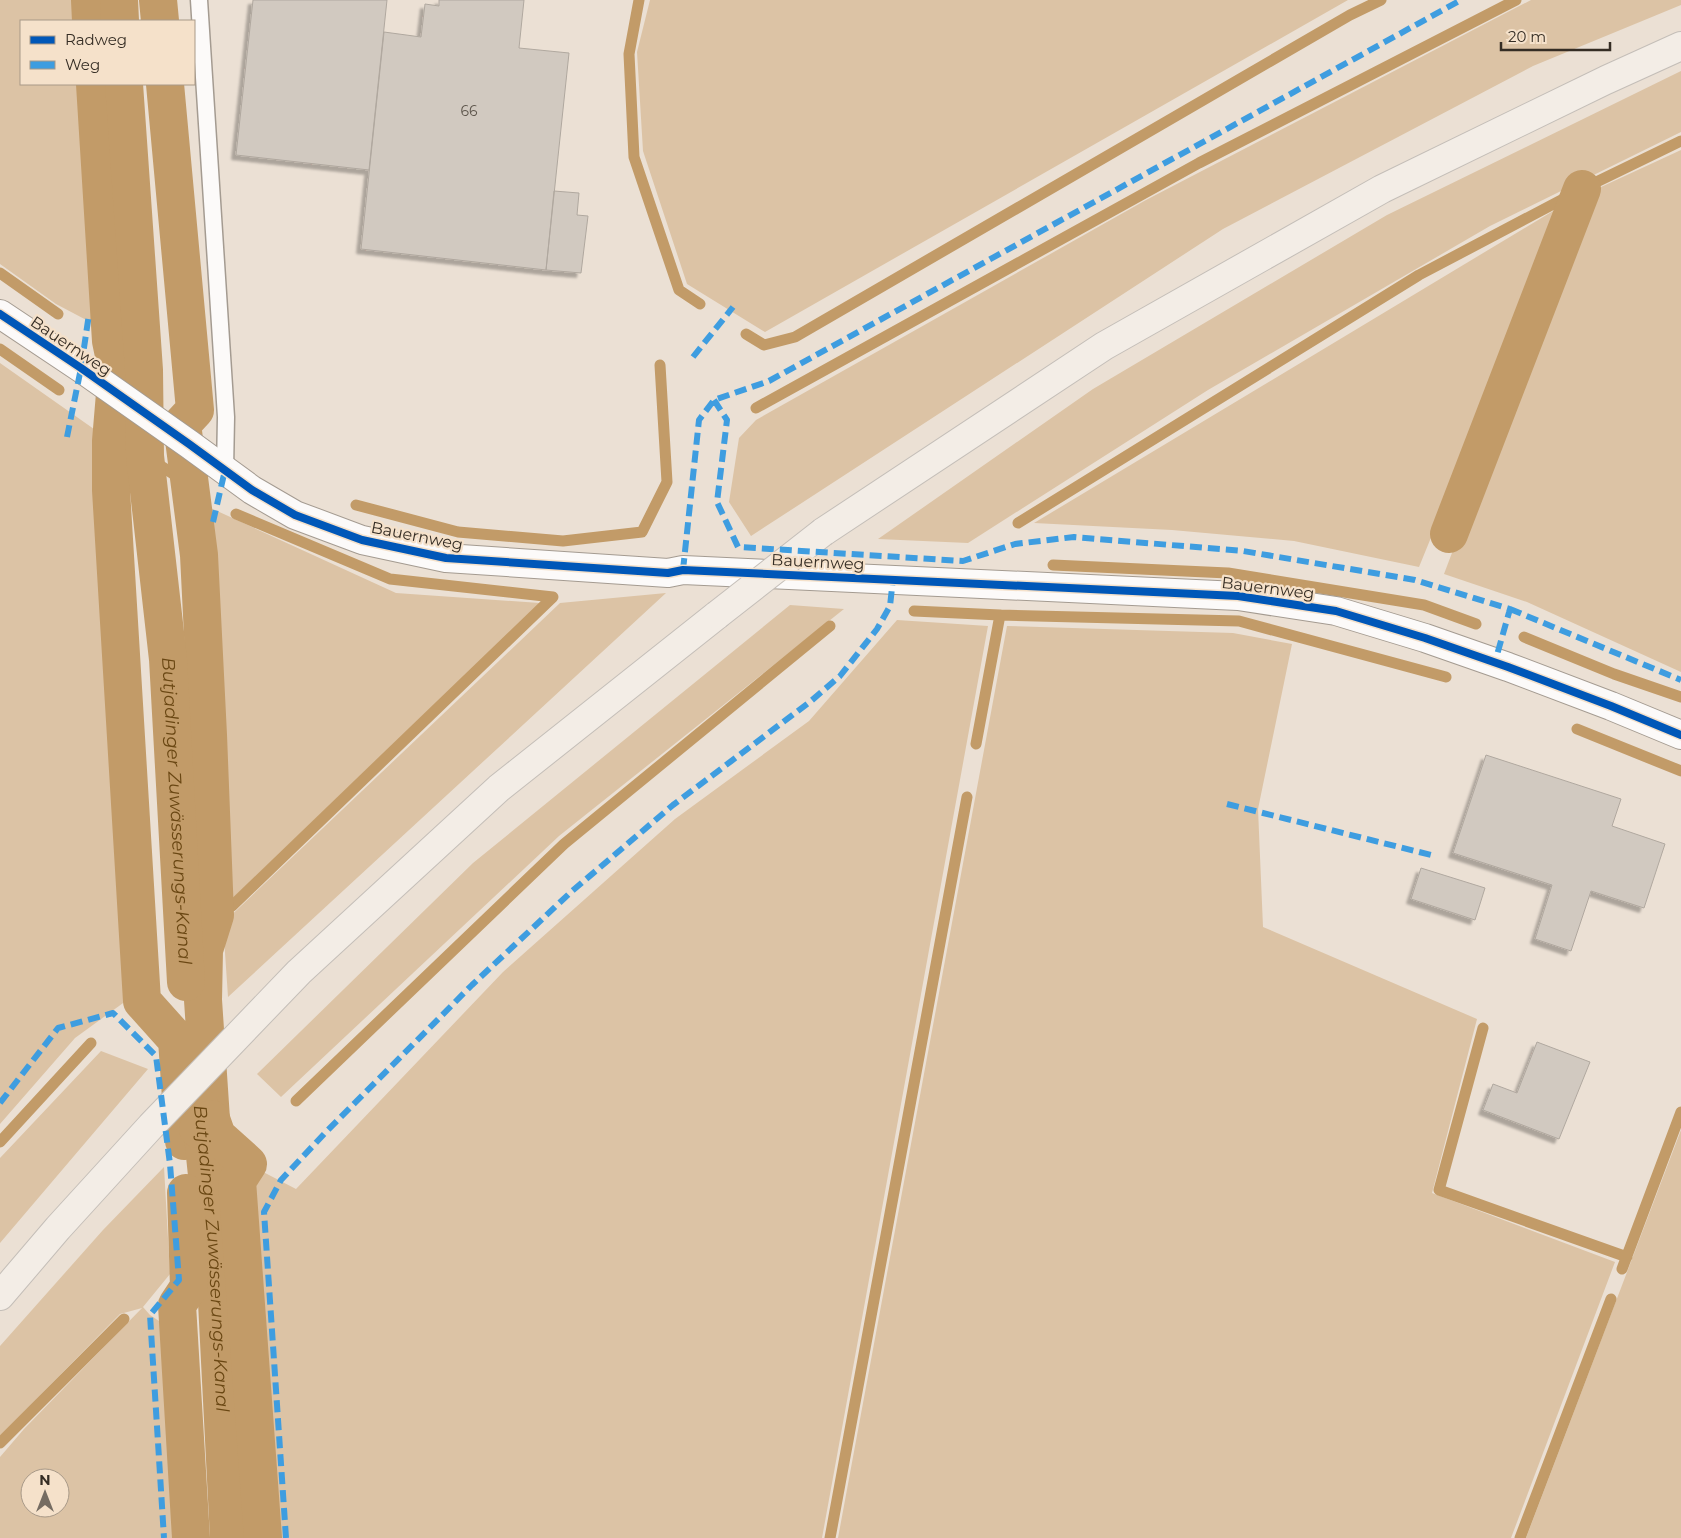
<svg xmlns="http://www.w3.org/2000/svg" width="1681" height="1538" viewBox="0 0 1681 1538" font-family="Montserrat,sans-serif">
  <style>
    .green { fill: #dcc3a5; fill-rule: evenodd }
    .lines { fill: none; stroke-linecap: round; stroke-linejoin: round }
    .stream { stroke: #c29b68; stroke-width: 11 }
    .canal { stroke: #c29b68; stroke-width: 38 }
    .building { fill: #d1c9c0; stroke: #b0a89f; filter: url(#shadow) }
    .lane-casing { stroke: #a49b91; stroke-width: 19 }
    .street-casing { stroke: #a49b91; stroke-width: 30 }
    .primary-casing { stroke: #c4beb8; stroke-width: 30 }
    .lane { stroke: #fcfaf9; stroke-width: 16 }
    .street { stroke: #fcfaf9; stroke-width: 28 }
    .primary { stroke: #f3ede6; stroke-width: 28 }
    .primary-bridge-casing { stroke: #c4beb8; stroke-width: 30; stroke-linecap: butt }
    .primary-bridge { stroke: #f3ede6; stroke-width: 28 }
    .quiet { stroke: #3e9de0; stroke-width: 6; stroke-dasharray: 12 6; stroke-linecap: butt }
    .cycleway-casing { stroke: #f5e1ca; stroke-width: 11 }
    .cycleway { stroke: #0057b8; stroke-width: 8 }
    .labels { text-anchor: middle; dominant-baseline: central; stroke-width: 4.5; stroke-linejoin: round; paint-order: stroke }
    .number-label { font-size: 14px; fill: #5e564c }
    .street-label { font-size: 16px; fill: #352d24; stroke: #f5e1ca }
    .water-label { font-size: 18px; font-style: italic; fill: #6a4713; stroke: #f5e1ca }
  </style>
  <defs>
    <filter id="shadow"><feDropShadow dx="-4.5" dy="4.5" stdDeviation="1" flood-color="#0004"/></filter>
  </defs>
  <rect width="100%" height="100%" fill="#ebe0d4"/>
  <path class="green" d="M0,0H90L91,21H21V84H95L111,333L56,304L0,264Z
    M650,0H1348L765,332L687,284L643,151L637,52Z
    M1531,0H1681V5L1533,66L1223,229L751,536L729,502L739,438L756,420L1146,200Z
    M1681,71V132L1490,226L1208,390L968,543L878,539L1093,389L1387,215Z
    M1681,150V672L1527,602L1444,574L1588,193Z
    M1568,202L1419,567L1294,541L1172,530L1034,523Z
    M0,363L111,441V490L142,1001L130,998L75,1038L0,1124Z
    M191,499L396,593L540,603L215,915L208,735L199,555Z
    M666,593L228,997L223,923L560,603Z
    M790,605L844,609L559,836L281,1097L257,1074L473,863Z
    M897,620L988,626L822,1538H263L237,1181L248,1164L296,1189L503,972L675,819L809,721Z
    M1007,626L1233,633L1292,644L1258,809L1263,927L1477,1019L1432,1193L1615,1262L1511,1538H838Z
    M101,1051L148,1069L0,1243V1158Z
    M1681,1130V1538H1526Z
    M164,1167L170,1274L143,1307L150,1315L162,1323L177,1305L191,1538H0V1457L24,1429L142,1308L120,1314L0,1436V1346L103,1230ZM30,1478H60V1508H30Z"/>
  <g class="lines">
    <path class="stream" d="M639,0L629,54L634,157L679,290L700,304
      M0,273L58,314
      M746,334L764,345L795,337L1350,15L1381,0
      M0,349L59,390
      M756,408L1199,163L1516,0
      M145,456L194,487
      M356,505L458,532L563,541L642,532L667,482L660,365
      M1018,523L1419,275L1582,189L1681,141
      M1053,565L1228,573L1424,605L1476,624
      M914,611L1000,615L1239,621L1446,677
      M1524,637L1614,674L1681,697
      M1577,729L1681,771
      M976,744L1000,615
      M232,906L553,597L390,579L236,514
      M1483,1028L1439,1190L1627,1257
      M296,1101L564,844L830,626
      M0,1142L91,1043
      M1622,1269L1681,1112
      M0,1443L124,1319
      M830,1538L967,797
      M1520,1538L1611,1299"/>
    <g class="canal">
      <path d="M90,0L91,21"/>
      <path d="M119,0L120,21"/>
      <path d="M158,0L160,21"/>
      <path d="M95,84L111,341L117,370L111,441V490L142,1001L177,1040L184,1141L211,1119L203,1000L204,950L215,915L208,735L199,555L182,424L195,410L165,84"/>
      <path id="s1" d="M124,84L144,370L145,456L168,659L186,982"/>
      <path d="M1449,534L1582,189"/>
      <path id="s2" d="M200,1107L214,1243L229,1538"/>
      <path d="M198,1129L211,1119L217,1136L248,1164L237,1181L263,1538"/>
      <path d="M186,1193L189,1287L177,1305L191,1538"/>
    </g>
  </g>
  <path class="building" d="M253,0H387L369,170L236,155Z
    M439,0H524L519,48L569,53L546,270L361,249L384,32L421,37L425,4L439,6Z
    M554,191L579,193L577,215L588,216L581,273L546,270Z
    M1486,755L1621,799L1612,826L1665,844L1644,908L1591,891L1571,951L1535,939L1552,885L1453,853Z
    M1421,868L1485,888L1475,920L1411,899Z
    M1537,1042L1590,1062L1559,1139L1483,1110L1493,1084L1517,1093Z"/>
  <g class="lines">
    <g class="lane-casing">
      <path id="lane" d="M199,0L226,417L225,470"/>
    </g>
    <g class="street-casing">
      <path id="street" d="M0,314L81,368L189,444L252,490L295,515L362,540L446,558L668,573L683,570L1238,596L1336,611L1425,638L1508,667L1611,706L1681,735"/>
    </g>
    <g class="primary-casing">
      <path id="primary" d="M823,532L1104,346L1382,189L1606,80L1681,46
        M0,1296L58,1228L151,1126L299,972L499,788L717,615"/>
    </g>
    <use href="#lane" class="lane"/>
    <use href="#street" class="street"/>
    <use href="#primary" class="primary"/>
    <g class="primary-bridge-casing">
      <path id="primary-bridge" d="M717,615L823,532"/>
    </g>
    <use href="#primary-bridge" class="primary-bridge"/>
    <path class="quiet" d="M693,357L733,307
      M714,400L727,420L717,502L738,547L963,561L1015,544L1074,537L1243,551L1415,580L1510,609L1495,662
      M67,437L81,368L89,314
      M213,522L225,470
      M683,570L699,420L714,400L769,381L1461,0
      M1510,609L1681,680
      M1227,804L1435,856
      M0,1103L58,1028L113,1013L156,1056L170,1164L179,1280L150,1315L164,1538
      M286,1538L264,1212L281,1180L325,1133L472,985L571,892L673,805L811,701L840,676L877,629L890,606L893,579"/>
    <g class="cycleway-casing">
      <path id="cycleway" d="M0,314L81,368L189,444L252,490L295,515L362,540L446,558L668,573L683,570L1238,596L1336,611L1425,638L1508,667L1611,706L1681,735"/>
    </g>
    <use href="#cycleway" class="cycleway"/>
  </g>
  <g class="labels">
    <g class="number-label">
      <text x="469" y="111">66</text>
    </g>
    <g class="street-label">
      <text transform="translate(71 346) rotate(34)">Bauernweg</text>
      <text transform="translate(417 536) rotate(11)">Bauernweg</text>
      <text transform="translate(818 562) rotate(3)">Bauernweg</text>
      <text transform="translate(1268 588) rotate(7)">Bauernweg</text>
    </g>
    <g class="water-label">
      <text stroke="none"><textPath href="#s1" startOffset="729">Butjadinger Zuwässerungs-Kanal</textPath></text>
      <text stroke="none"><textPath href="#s2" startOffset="152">Butjadinger Zuwässerungs-Kanal</textPath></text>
    </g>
  </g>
  <rect x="20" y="20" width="175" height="65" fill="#f5e1ca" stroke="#a89988"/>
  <rect x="30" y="36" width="25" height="8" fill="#0057b8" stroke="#a89988"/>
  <text x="65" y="45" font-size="15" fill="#352d24">Radweg</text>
  <rect x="30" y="61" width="25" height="8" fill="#3e9de0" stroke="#a89988"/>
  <text x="65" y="70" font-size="15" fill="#352d24">Weg</text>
  <g transform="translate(45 1493)"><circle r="24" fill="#f5e1ca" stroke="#a89988"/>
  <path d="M0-4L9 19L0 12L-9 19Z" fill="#756c62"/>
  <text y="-8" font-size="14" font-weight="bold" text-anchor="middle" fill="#352d24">N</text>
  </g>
  <path d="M1501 42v8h109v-8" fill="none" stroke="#352d24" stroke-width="2.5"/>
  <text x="1508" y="42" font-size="15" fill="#352d24" stroke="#f5e1ca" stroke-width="4" paint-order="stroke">20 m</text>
</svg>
